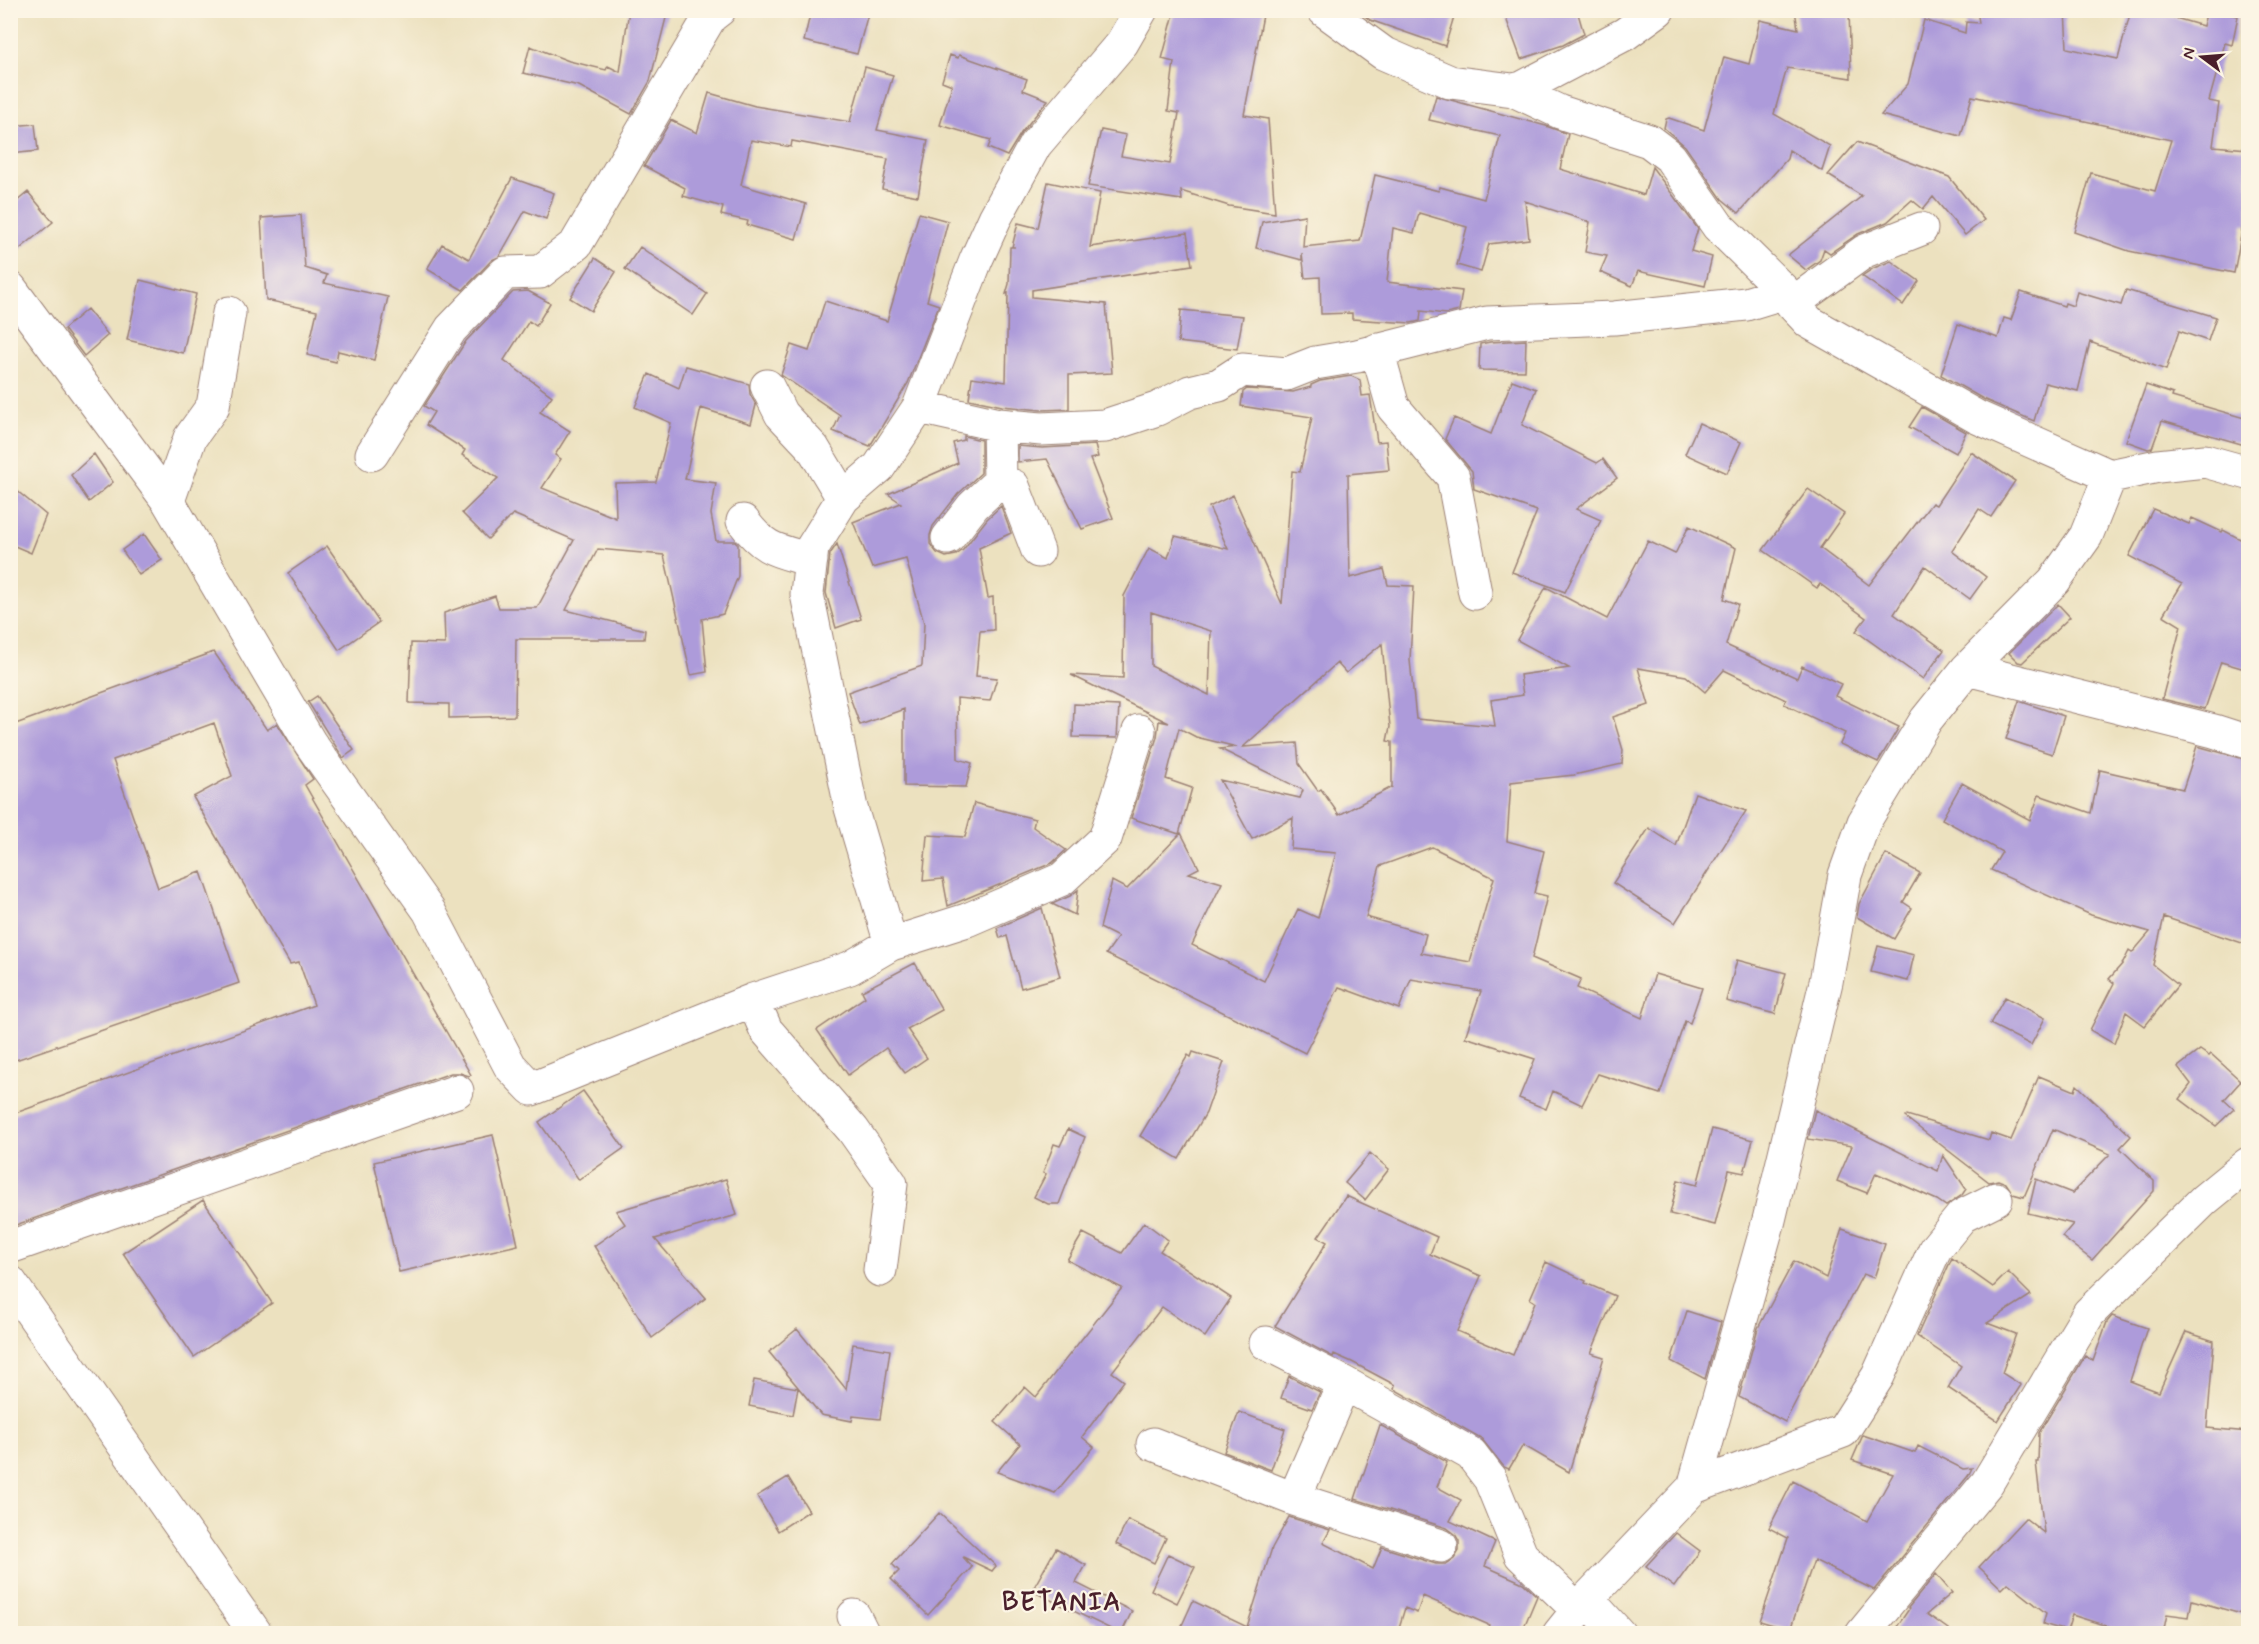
<svg xmlns="http://www.w3.org/2000/svg" width="2259" height="1644" viewBox="0 0 2259 1644" font-family="Mynerve,sans-serif">
  <style>
    .building { fill: #ad9bda; fill-rule: evenodd }
    .lines { fill: none; stroke-linecap: round; stroke-linejoin: round }
    .minor-casing { stroke: #9b8075; stroke-width: 35 }
    .minor { stroke: #fff; stroke-width: 33 }
    .labels { text-anchor: middle; dominant-baseline: central; stroke-width: 4.5; stroke-linejoin: round; paint-order: stroke }
    .district-label { font-size: 26px; font-weight: bold; letter-spacing: 1.5px; fill: #4a1f2b; stroke: #fcf5e5 }
  </style>
  <rect width="100%" height="100%" fill="#fcf5e5"/>
  <filter id="ink" filterUnits="userSpaceOnUse"><feTurbulence type="fractalNoise" baseFrequency=".0167" numOctaves="2"/><feDisplacementMap in="SourceGraphic" scale="12" xChannelSelector="R" yChannelSelector="G"/><feConvolveMatrix kernelMatrix="1 2 1 2 8 2 1 2 1" color-interpolation-filters="sRGB"/></filter>
  <filter id="wash" filterUnits="userSpaceOnUse"><feTurbulence type="fractalNoise" baseFrequency=".008" numOctaves="4" result="noise"/><feDisplacementMap in="SourceGraphic" scale="24" xChannelSelector="R" yChannelSelector="G"/><feGaussianBlur stdDeviation="1.35" result="paint"/><feColorMatrix in="noise" values="0 0 0 0 0 0 0 0 0 0 0 0 0 0 0 0 0 1.4 0 .05"/><feComposite in="paint" operator="in"/></filter>
  <g filter="url(#wash)">
    <rect width="100%" height="100%" fill="#ece1bf"/>
    <g id="blocks">
      <path class="building" d="M629,10H668L650,81L631,114L579,86L523,73L530,46L569,61L606,70L608,66L620,72Z
        M811,10H869L857,54L804,41Z
        M1175,10H1264L1244,115L1268,119L1275,213L1229,206L1181,191L1182,200L1088,186L1101,130L1126,135L1121,156L1170,164L1179,113L1168,111L1174,62L1162,59Z
        M1358,10H1456L1445,46L1370,20Z
        M1503,10H1577L1584,34L1563,45L1521,59Z
        M1795,10H1849L1851,78L1787,68L1774,114L1830,146L1822,171L1789,150L1787,159L1739,213L1722,199L1685,146L1664,128L1666,119L1669,118L1704,130L1724,57L1749,64L1760,20L1798,29Z
        M1977,10H2065L2067,48L2118,59L2131,10H2148L2203,26L2207,10L2238,16L2232,45L2225,43L2209,101L2219,103L2213,146L2248,149V225H2243L2234,273L2129,251L2074,232L2091,173L2155,191L2171,140L1972,96L1961,136L1881,115L1908,84L1924,20L1965,33L1966,22L1979,23Z
        M950,55L958,58L959,55L1027,79L1023,90L1048,100L1021,133L1007,156L988,148L991,140L940,125L952,85L942,81Z
        M865,67L893,75L877,130L928,140L918,196L882,189L888,159L792,141L791,147L751,140L741,185L806,204L796,239L747,225L748,221L721,215L723,207L683,196L685,188L644,166L671,120L697,133L709,93L755,106L850,122Z
        M1436,96L1546,126L1568,134L1560,169L1644,195L1652,167L1698,229L1691,251L1712,257L1705,286L1638,271L1632,286L1600,272L1607,256L1585,252L1590,222L1525,201L1529,239L1489,244L1481,272L1457,265L1467,227L1419,213L1414,233L1393,228L1387,282L1462,291L1459,311L1446,314L1421,311L1420,321L1411,323L1352,319V313L1321,314L1320,277L1305,278L1302,253V260L1256,248L1262,222L1305,215L1303,247L1360,241L1375,175L1439,191L1440,187L1484,199L1500,136L1429,120Z
        M35,124L38,151L10,154V126Z
        M1857,142L1949,177L1984,220L1965,235L1933,197L1923,209L1912,200L1887,222L1858,234L1830,253L1824,249L1820,260L1806,270L1788,255L1862,196L1828,175Z
        M512,178L554,193L546,219L525,211L499,257L492,260L463,290L427,269L442,244L469,259Z
        M1048,182L1100,193L1090,247L1187,233L1192,265L1032,290V297L1106,304L1112,373L1069,375V409L1041,410L1002,406L969,399L972,377L1006,382L1008,293L1006,294L1009,284L1010,247H1015H1012L1018,223L1038,228Z
        M28,192L53,222L10,257V207Z
        M919,213L948,221L927,301L939,305L908,383L870,446L833,431L840,415L781,375L791,345L809,351L825,301L887,321Z
        M301,215L305,268L327,275L324,283L388,297L374,360L338,351L336,362L307,355L317,311L266,300L261,218Z
        M640,247L707,294L693,315L625,269Z
        M595,258L616,272L591,311L570,298Z
        M1891,261L1919,281L1903,305L1862,276L1874,268Z
        M140,280L196,294L183,353L127,340Z
        M2126,290L2216,317L2208,341L2179,331L2166,370L2090,342L2078,391L2045,383L2034,421L1985,400L1941,375L1958,324L1998,338L2004,318L2011,320L2021,292L2064,306L2065,303L2073,306L2077,292L2121,305Z
        M528,291L550,303L536,326L529,321L504,360L552,396L540,412L570,431L555,455L561,459L542,488L616,518L615,483L656,482L671,423L635,407L649,374L679,388L686,366L749,384L750,394L756,405L751,424L701,408L685,479L716,483L711,514L716,541H735L738,544V576L723,614L702,619L707,672L691,675L664,555L598,549L566,610L645,630L644,639H516L515,716L449,718V704L409,703L411,643L445,644L444,613L495,596L499,608H537L574,540L513,514L488,539L462,513L498,478L462,455L465,450L426,425L434,412L424,406L466,341L513,292Z
        M87,309L108,335L84,356L64,329Z
        M1181,310L1243,316L1237,349L1178,342Z
        M1526,340L1525,371L1479,370L1480,344L1490,342Z
        M1351,376L1360,380L1362,396L1370,395L1377,442L1386,441L1389,470L1348,474L1350,578L1384,569L1388,585L1414,586L1410,660L1416,719L1495,726L1491,700L1523,695L1520,675L1569,668L1517,640L1546,587L1607,619L1648,541L1675,554L1689,526L1736,548L1724,599L1738,604L1726,645L1797,678L1802,666L1841,684L1835,696L1899,727L1878,762L1840,744L1845,733L1784,704L1786,700L1724,670L1705,692L1686,676L1638,668L1649,705L1613,717L1623,750L1622,764L1574,775L1511,782L1507,841L1544,851L1534,893L1547,896L1532,958L1581,979L1577,988L1642,1018L1655,974L1702,988L1690,1023L1685,1021L1660,1094L1598,1074L1582,1105L1553,1091L1546,1109L1519,1098L1535,1059L1465,1037L1481,991L1411,979L1399,1009L1339,987L1305,1053L1106,954L1118,937L1100,928L1112,881L1127,889L1181,833L1199,868L1189,873L1222,883L1192,945L1264,981L1298,909L1318,918L1336,853L1291,849L1293,818L1252,839L1220,780L1300,798L1303,790L1220,749L1237,747L1196,737L1179,728L1166,779L1192,788L1179,834L1131,818L1157,737L1159,721L1169,723L1071,675L1123,678L1124,596L1149,548L1168,558L1175,536L1228,549L1209,507L1233,495L1282,604L1292,471L1300,472L1312,417L1241,406L1243,392L1247,389L1293,392L1311,387V385L1320,381ZM1151,612L1211,631L1209,695L1151,666ZM1382,644L1390,727L1387,741L1392,742V787L1339,815L1321,789L1318,791L1299,764L1297,743L1243,747L1337,663L1346,673ZM1432,847L1494,878L1470,962L1421,953L1426,934L1366,917L1380,866Z
        M1512,380L1536,389L1522,425L1597,463L1603,459L1617,478L1576,509L1601,520L1565,592L1512,572L1537,511L1474,489L1472,471L1445,439L1454,418L1491,434Z
        M2146,385L2173,394L2172,397L2248,419V446L2162,421L2152,448L2148,449L2126,441Z
        M1922,407L1966,432L1956,453L1909,427Z
        M1699,423L1741,442L1727,473L1685,454Z
        M964,436L981,440V473L958,494L933,526L930,535V544L937,553L946,557L956,555L963,550L987,519L1001,506L1011,533L979,548L988,598L993,597L994,630L980,631L976,676L997,678L990,701L957,698L958,759L972,763L966,787L904,786V709L860,725L848,692L922,666L924,623L906,559L872,568L853,522L901,503L888,494L958,463L953,443L964,440Z
        M1095,445L1098,457L1090,459L1113,518L1082,529L1047,459L1018,462V446L1042,448Z
        M1971,452L2015,481L1991,517L1979,509L1952,551L1986,577L1970,599L1925,566L1894,614L1944,650L1923,679L1856,631L1866,618L1820,584L1817,588L1763,550L1808,489L1844,514L1820,548L1869,585L1932,503L1936,505Z
        M94,454L113,482L89,502L71,475Z
        M10,485L46,515L31,553L10,544Z
        M2153,509L2189,524L2192,518L2222,532L2223,530L2248,543V670L2221,662L2205,709L2162,699L2181,626L2163,615L2182,584L2129,556Z
        M144,534L162,560L139,575L122,550Z
        M837,544L861,619L836,628L826,593L830,554Z
        M327,546L379,622L339,650L288,573Z
        M2058,604L2070,617L2022,663L2018,662L2009,653Z
        M214,652L267,730L277,723L313,779L305,785L471,1075L469,1076L460,1073H451L10,1227V1115L314,1005L299,962L290,964L193,797L232,776L214,723L113,760L158,888L201,872L239,983L10,1062V726Z
        M317,696L354,750L343,758L308,702Z
        M2019,701L2064,716L2052,754L2006,739Z
        M1074,704L1119,706L1117,738L1073,737Z
        M2197,746L2248,760V945L2164,917L2153,965L2178,985L2145,1026L2126,1012L2114,1044L2090,1030L2114,983L2109,979L2123,963L2129,951L2132,953L2150,932L2091,915L1991,870L2002,852L1942,819L1962,783L2030,820L2039,795L2091,813L2100,770L2183,789Z
        M1695,793L1746,811L1675,923L1613,883L1649,828L1676,846Z
        M974,803L1035,819L1033,827L1066,850L1052,863L948,906L943,879L923,881L927,835L965,837Z
        M1886,854L1920,873L1903,902L1912,908L1894,939L1857,917L1859,904Z
        M1078,890L1075,915L1052,904L1070,896Z
        M1042,908L1060,977L1021,988L1007,936L1000,938L997,928Z
        M1878,946L1914,955L1908,981L1871,972Z
        M1737,960L1786,973L1775,1014L1726,1001Z
        M915,963L942,1010L907,1029L927,1058L905,1073L886,1048L848,1075L817,1030L865,997L862,991Z
        M2005,997L2045,1018L2031,1045L1990,1024Z
        M2200,1050L2209,1056L2211,1054L2241,1081L2224,1100L2234,1109L2216,1126L2180,1099L2191,1084L2178,1067Z
        M1193,1052L1224,1062L1206,1113L1179,1159L1140,1136L1188,1055L1191,1057Z
        M2039,1076L2075,1091L2077,1085L2131,1136L2120,1148L2154,1181V1191L2092,1260L2062,1237L2073,1224L2028,1213L2036,1179L2072,1193L2110,1154L2053,1129L2024,1197L2013,1194L2006,1183L1998,1180L1989,1182L1905,1117L1907,1115L1989,1140L1991,1133L2011,1140Z
        M583,1091L624,1148L579,1180L539,1122Z
        M1815,1110L1938,1171L1943,1155L1966,1189L1962,1195L1946,1206L1937,1200L1876,1173L1867,1193L1837,1181L1852,1146L1808,1139Z
        M1068,1129L1085,1137L1059,1204H1048L1034,1197L1046,1174L1043,1173L1054,1144L1060,1146Z
        M1712,1129L1753,1140L1744,1173L1729,1170L1715,1225L1670,1214L1678,1180L1697,1185Z
        M493,1135L518,1245L399,1272L374,1162Z
        M1370,1153L1389,1169L1365,1200L1345,1183Z
        M726,1179L737,1215L655,1239L706,1298L652,1338L594,1246L625,1224L616,1211Z
        M1346,1196L1437,1237L1430,1254L1481,1276L1457,1331L1513,1355L1535,1302L1530,1299L1546,1262L1586,1281L1585,1283L1615,1296L1591,1353L1604,1357L1569,1472L1523,1445L1509,1469L1504,1467L1481,1438L1394,1389L1395,1385L1352,1362L1334,1354L1333,1357L1275,1326L1327,1242L1318,1237Z
        M203,1200L272,1303L194,1357L123,1253Z
        M1144,1222L1168,1240L1160,1251L1231,1298L1205,1337L1162,1307L1112,1372L1124,1381L1082,1437L1094,1447L1055,1493L997,1472L1020,1444L995,1422L1025,1387L1036,1397L1122,1288L1067,1260L1083,1233L1122,1253Z
        M1842,1229L1885,1244L1874,1278L1863,1274L1785,1422L1739,1397L1758,1328L1794,1261L1826,1278Z
        M1952,1258L1993,1287L2008,1272L2031,1295L1987,1323L2016,1334L2002,1373L2021,1385L1998,1421L1948,1388L1961,1366L1917,1336Z
        M1687,1311L1721,1322L1705,1379L1671,1361Z
        M2112,1316L2147,1328L2130,1381L2159,1392L2186,1332L2214,1341L2207,1428L2248,1432V1560L2244,1583L2248,1585V1616L2192,1600L2189,1617L2167,1614L2163,1634H2132L2072,1615L2067,1631L2043,1624L2046,1613L2008,1583L2002,1589L1979,1567L2025,1518L2044,1533L2036,1462H2038L2039,1433L2085,1356L2093,1361L2107,1322Z
        M797,1329L846,1389L853,1344L890,1350L880,1419L853,1416L852,1421L821,1415L769,1352Z
        M1289,1376L1320,1392L1312,1409L1281,1398Z
        M754,1380L798,1388L793,1415L749,1406Z
        M1239,1412L1285,1429L1271,1470L1224,1452Z
        M1380,1425L1447,1462L1437,1487L1461,1500L1450,1521L1495,1542L1485,1566L1523,1583L1537,1596L1521,1634H1486L1489,1625L1423,1596L1417,1613L1405,1608L1397,1634H1178L1193,1601L1247,1627L1272,1548L1289,1517L1330,1530L1323,1543L1373,1569L1382,1547L1436,1564H1446L1454,1559L1459,1551V1541L1455,1534L1447,1528L1355,1499Z
        M1863,1435L1915,1453L1918,1446L1963,1469L1972,1468L1968,1476L1874,1590L1814,1560L1790,1630L1760,1621L1788,1538L1769,1528L1793,1481L1867,1521L1893,1474L1852,1460Z
        M788,1477L809,1511L778,1531L757,1496Z
        M939,1513L996,1566L992,1571L963,1557L972,1567L928,1615L891,1579L899,1571L892,1564Z
        M1128,1520L1166,1538L1154,1563L1116,1544Z
        M1676,1533L1700,1551L1674,1587L1646,1566Z
        M1056,1548L1086,1565L1076,1583L1132,1611L1121,1634L1032,1591Z
        M1168,1554L1195,1567L1177,1603L1151,1590Z
        M1936,1574L1952,1593L1927,1614L1955,1634H1892L1909,1609L1908,1608Z"/>
    </g>
  </g>
  <g filter="url(#ink)">
    <use href="#blocks" fill-opacity="0" stroke="#9b8075" stroke-width="1.5"/>
    <g class="lines">
      <g class="minor-casing">
        <path id="minor" d="M1324,10L1383,53L1450,82L1513,90L1522,88L1625,34L1658,10
          M1513,90L1560,112L1649,141L1670,157L1718,226L1785,292L1792,304L1809,322L1977,417L2110,476L2086,536L2054,581L1967,669L1926,720L1864,822L1845,875L1826,982L1769,1220L1694,1487L1587,1599L1559,1634
          M10,288L168,501L310,743L429,911L510,1066L532,1089L753,1000L850,968L891,944L967,920L1062,879L1105,839L1139,731
          M1792,304L1865,251L1921,229
          M1377,350L1393,407L1453,477L1475,593
          M767,386L781,414L813,448L843,498
          M919,407L999,425L1041,429L1105,426L1157,409L1190,392L1219,385L1242,370L1287,374L1315,363L1357,356L1487,323L1614,318L1746,304L1785,292
          M372,454L451,329L505,273L540,272L576,244L710,17L719,10
          M2110,476L2158,466L2205,461L2248,473
          M1000,481L1013,486L1038,551
          M168,501L190,438L213,406L229,313
          M743,521C765,551 777,550 811,560
          M948,538L973,506L1000,481L999,425
          M1967,669L2214,731L2248,742
          M891,944L851,808L807,594L812,548L843,498L879,467L919,407L976,260L995,218L1035,145L1122,43L1141,10
          M753,1000L766,1030L853,1130L891,1184L880,1270
          M10,1247L457,1091
          M10,1282L256,1634
          M1266,1343L1344,1383L1471,1454L1490,1479L1521,1555L1578,1610
          M1153,1444L1294,1499L1441,1546
          M1694,1487L1843,1431L1878,1376L1935,1249L1962,1216L1996,1199
          M1294,1499L1344,1383
          M1587,1599L1619,1634
          M854,1616L863,1634
          M1862,1634L1987,1483L2089,1313L2204,1200L2248,1164"/>
      </g>
      <use href="#minor" class="minor"/>
    </g>
  </g>
  <g class="labels">
    <g class="district-label">
      <text x="1062" y="1603">BETANIA</text>
    </g>
  </g>
  <rect width="2259" height="1644" fill="none" stroke="#fcf5e5" stroke-width="36"/>
  <g transform="translate(2202 57) rotate(286)" stroke="#fcf5e5" stroke-width="4.5" paint-order="stroke">
  <path d="M0-4.5L10 22L0 15L-10 22Z" fill="#4a1f2b"/>
  <text y="-9" font-size="16" font-weight="bold" text-anchor="middle" fill="#4a1f2b">N</text>
  </g>
</svg>
